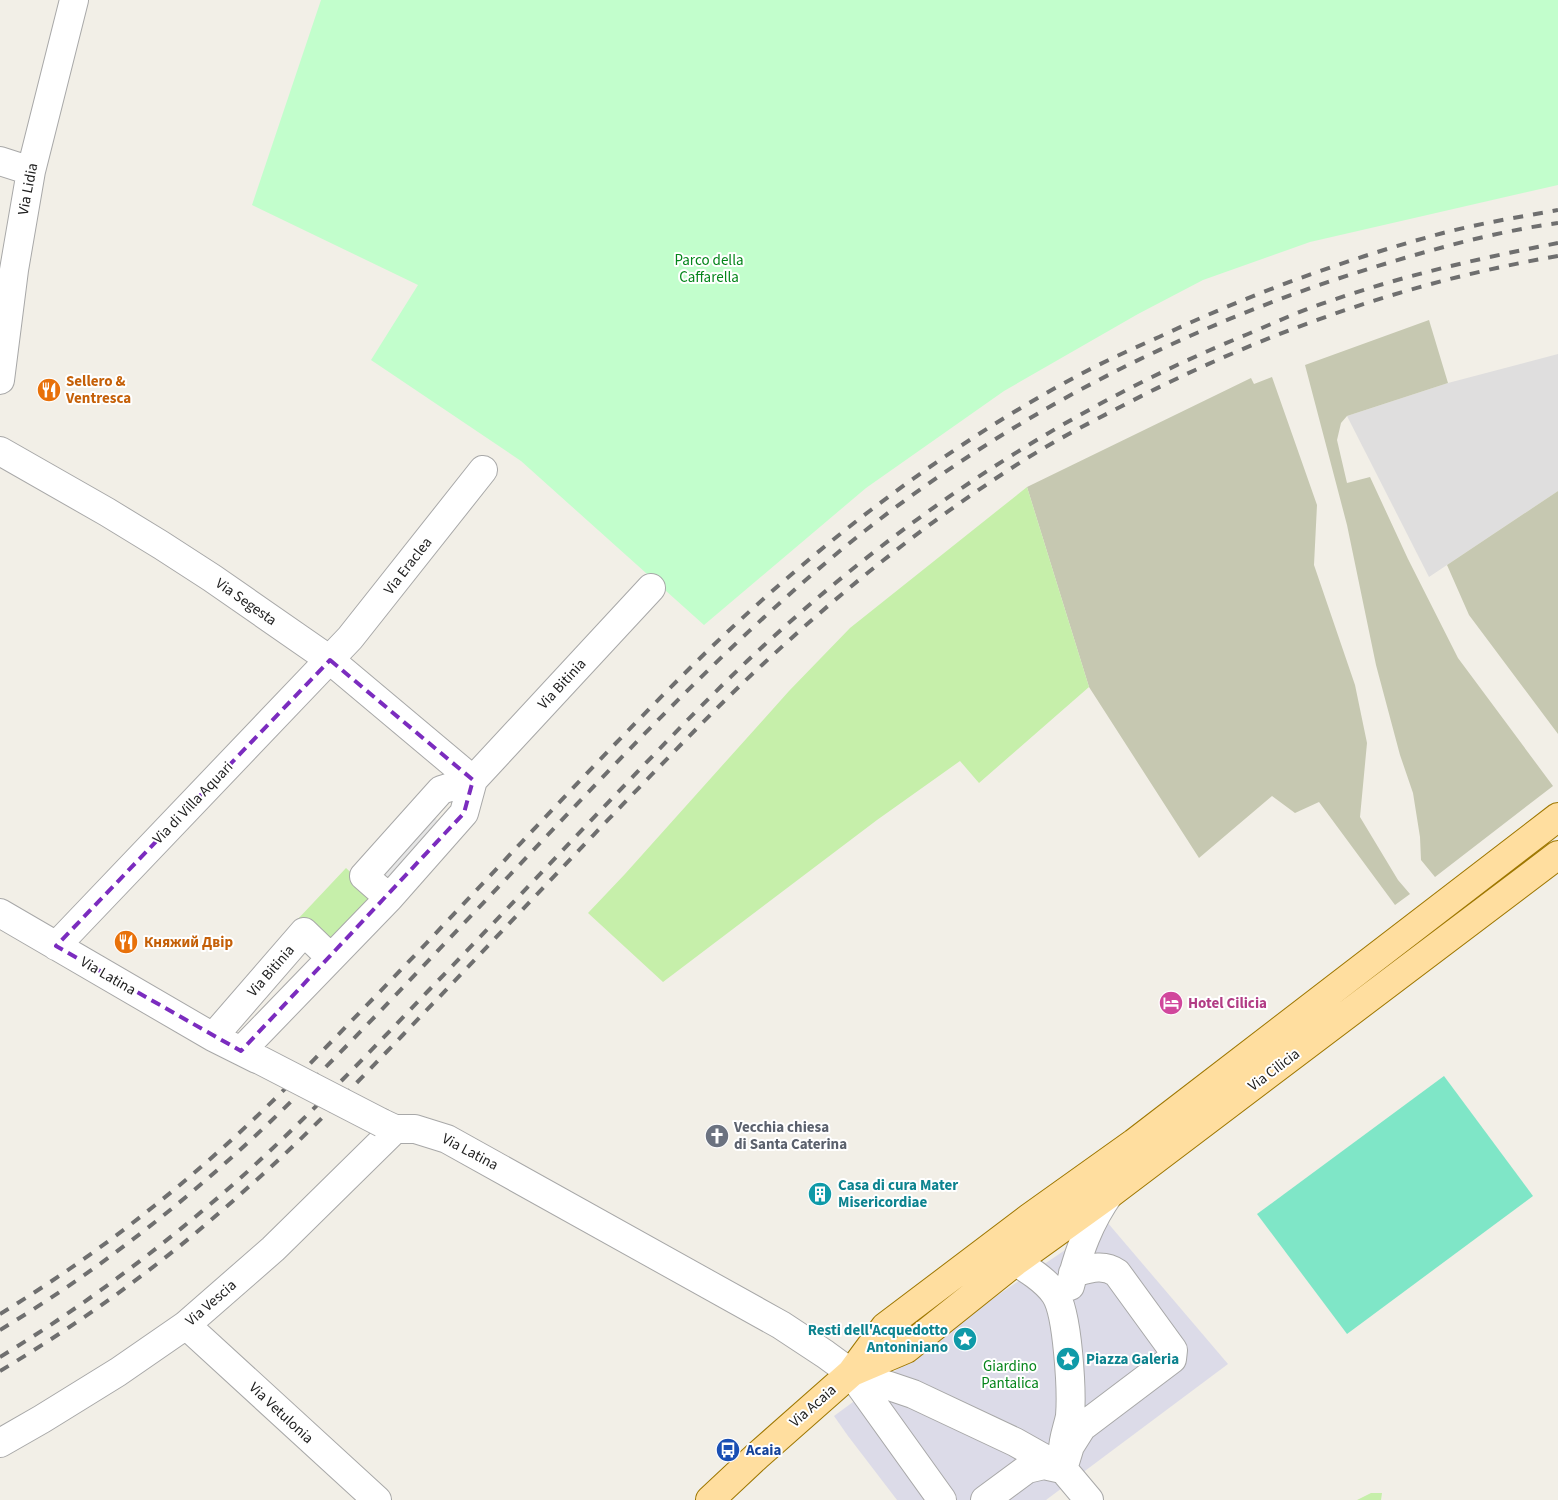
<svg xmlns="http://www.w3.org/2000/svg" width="1558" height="1500" viewBox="0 0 1558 1500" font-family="'Source Sans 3',sans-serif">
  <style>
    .residential { fill: #dfdede }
    .construction { fill: #c6c8b1 }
    .grass { fill: #c6efaa }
    .park { fill: #c2fecc }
    .pitch { fill: #7fe6c7 }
    .parking { fill: #e5e5e5 }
    .plaza { fill: #dcdbe8 }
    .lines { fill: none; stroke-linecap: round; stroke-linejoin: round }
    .minor-casing { stroke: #a8a8a8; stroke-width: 30 }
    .major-casing { stroke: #9e7700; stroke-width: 30 }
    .minor { stroke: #fff; stroke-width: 28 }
    .major { stroke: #ffde9f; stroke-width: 28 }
    .rail { stroke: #6f6f6f; stroke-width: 4; stroke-dasharray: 10 10; stroke-linecap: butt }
    .minor-bridge-casing { stroke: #a8a8a8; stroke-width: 30; stroke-linecap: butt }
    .minor-bridge { stroke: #fff; stroke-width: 28 }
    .marked { fill: none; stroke: #7b2cbf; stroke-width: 4; stroke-dasharray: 10 6; stroke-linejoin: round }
    .labels { text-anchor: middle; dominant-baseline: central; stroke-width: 4; stroke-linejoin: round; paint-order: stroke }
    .street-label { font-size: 15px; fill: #212121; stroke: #fff }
    .park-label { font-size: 15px; fill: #04851a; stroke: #fff }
    .food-label { font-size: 15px; font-weight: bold; fill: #c56008; stroke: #fff; text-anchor: start }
    .hotel-label { font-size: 15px; font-weight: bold; fill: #b23c85; stroke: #fff; text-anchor: start }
    .worship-label { font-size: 15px; font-weight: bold; fill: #5b616d; stroke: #fff; text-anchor: start }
    .culture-label { font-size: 15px; font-weight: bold; fill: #0d838f; stroke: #fff; text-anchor: start }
    .transit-label { font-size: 15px; font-weight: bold; fill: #164399; stroke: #fff; text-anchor: start }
  </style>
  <rect width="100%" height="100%" fill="#f2efe7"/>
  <path class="residential" d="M1558,354V491L1429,577L1347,416L1448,383Z"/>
  <path class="construction" d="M1429,320L1448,383L1347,416L1341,423L1337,440L1347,483L1370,477L1408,559L1458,658L1553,786L1435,877L1421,860L1420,837L1413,793L1400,755L1376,665L1347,525L1305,365Z
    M1272,377L1317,505L1314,565L1355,685L1367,743L1360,817L1398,880L1410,894L1395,905L1319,802L1295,813L1272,796L1199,858L1089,687L1027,487L1251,378L1254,384Z
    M1558,491V734L1469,615L1447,565Z"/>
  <path class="grass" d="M1027,487L1089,687L979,783L960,761L877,820L663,982L588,913L625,874L789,691L850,628Z
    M346,868L377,897L328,947L297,920Z
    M1371,1493H1382L1381,1500H1357Z"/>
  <path class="park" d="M321,0H1558V185L1310,242L1203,280L1138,314L1004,391L866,488L704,625L521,461L371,360L418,285L252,205Z"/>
  <path class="pitch" d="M1444,1076L1533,1196L1347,1334L1257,1214Z"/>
  <path class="parking" d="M431,815L445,827L392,885L379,873Z"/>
  <path class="plaza" d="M1107,1222L1228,1364L1046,1500H897L848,1436L834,1416L998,1295Z"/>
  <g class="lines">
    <g class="minor-casing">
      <path id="minor" d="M0,161L31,171
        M0,380L14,270L31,171L74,0
        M0,451L107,512L161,545L212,578L330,660L473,780
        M389,898L364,876L441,790L473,780
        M0,913L213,1037L257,1059
        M56,946L350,638L483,470
        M213,1037L304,932L331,958
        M241,1051L389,898L464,813L473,780L651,588
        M382,1123L395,1129H415L447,1139L781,1325L825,1354L851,1373L942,1500
        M997,1250C1015,1262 1043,1276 1055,1294C1068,1313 1072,1392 1070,1416C1068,1427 1063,1438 1063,1450
        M1070,1286C1079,1251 1089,1222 1110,1193
        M186,1325L377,1500
        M851,1373L913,1394L1015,1442L1063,1469L1089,1500
        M0,1443L42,1419L118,1372L186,1325L273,1249L395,1129
        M1063,1469L1070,1446L1082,1427L1172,1359L1173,1350L1117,1273C1103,1263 1088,1269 1073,1273
        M985,1500L1027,1469L1044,1465L1062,1469"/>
    </g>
    <g class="major-casing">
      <path id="major" d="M852,1372L906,1349L1015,1262L1111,1193L1558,855
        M710,1500L757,1456L851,1373L885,1327L1029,1218L1134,1143L1558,817"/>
    </g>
    <use href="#minor" class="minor"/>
    <use href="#major" class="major"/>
    <path class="rail" d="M0,1314C92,1258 177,1192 255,1118C293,1082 329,1044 365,1007C474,895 579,778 690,668C804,555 937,451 1079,375C1105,361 1132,349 1159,337C1250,294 1346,259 1443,233C1481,223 1520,217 1558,210
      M0,1330C98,1271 188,1200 271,1121C346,1049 417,972 489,897C599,781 707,663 829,560C986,428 1172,330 1368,269C1430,250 1493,232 1558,223
      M0,1357C84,1306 162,1247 236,1182C304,1121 367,1055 430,989C487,930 543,871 599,812C647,762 694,712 743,665C890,525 1061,410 1248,334C1276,322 1302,310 1330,301C1405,275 1481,258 1558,243
      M0,1371C87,1319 169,1259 244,1191C298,1144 348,1092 398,1040C475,960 551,879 628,799C676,750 723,700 774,654C851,583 933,518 1021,462C1054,441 1089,423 1124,405C1260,334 1406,282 1558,256"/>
    <g class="minor-bridge-casing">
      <path id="minor-bridge" d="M260,1060L382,1123"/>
    </g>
    <use href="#minor-bridge" class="minor-bridge"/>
  </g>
  <path class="marked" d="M330,660L473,780L464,813L241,1051L56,946Z"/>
  <defs>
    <g id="restaurant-disc" transform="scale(1.25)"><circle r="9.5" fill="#e8710a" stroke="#fff"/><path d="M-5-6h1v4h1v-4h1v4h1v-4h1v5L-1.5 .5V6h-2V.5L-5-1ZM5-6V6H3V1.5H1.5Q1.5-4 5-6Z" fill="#fff"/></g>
    <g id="hotel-disc" transform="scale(1.25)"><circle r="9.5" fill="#d1479c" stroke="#fff"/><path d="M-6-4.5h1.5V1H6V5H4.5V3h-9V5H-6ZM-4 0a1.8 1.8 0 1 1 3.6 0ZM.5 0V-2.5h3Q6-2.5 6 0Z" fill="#fff"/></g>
    <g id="church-disc" transform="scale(1.25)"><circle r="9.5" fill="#6b7280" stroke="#fff"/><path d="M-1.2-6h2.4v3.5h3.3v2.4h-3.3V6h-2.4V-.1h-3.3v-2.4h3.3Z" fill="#fff"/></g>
    <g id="building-disc" transform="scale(1.25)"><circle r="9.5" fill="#0f9aa8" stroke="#fff"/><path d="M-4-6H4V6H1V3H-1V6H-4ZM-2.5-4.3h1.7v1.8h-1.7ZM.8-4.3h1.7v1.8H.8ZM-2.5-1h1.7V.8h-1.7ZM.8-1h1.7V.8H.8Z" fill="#fff"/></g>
    <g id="sight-disc" transform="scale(1.25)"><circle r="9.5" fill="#0f9aa8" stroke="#fff"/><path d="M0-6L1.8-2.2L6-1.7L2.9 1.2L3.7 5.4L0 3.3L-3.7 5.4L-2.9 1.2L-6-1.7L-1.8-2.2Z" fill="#fff"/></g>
    <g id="bus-disc" transform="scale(1.25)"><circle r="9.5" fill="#1a4fb4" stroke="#fff"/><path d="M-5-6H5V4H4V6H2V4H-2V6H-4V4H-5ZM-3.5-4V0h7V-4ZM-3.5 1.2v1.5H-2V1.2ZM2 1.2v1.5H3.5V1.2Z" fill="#fff"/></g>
  </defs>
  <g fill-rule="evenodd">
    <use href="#restaurant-disc" x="49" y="390"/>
    <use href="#restaurant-disc" x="126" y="942"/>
    <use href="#hotel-disc" x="1171" y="1003"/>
    <use href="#church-disc" x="717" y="1136"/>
    <use href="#building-disc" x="820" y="1194"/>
    <use href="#sight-disc" x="965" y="1339"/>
    <use href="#sight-disc" x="1068" y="1359"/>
    <use href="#bus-disc" x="728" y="1450"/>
  </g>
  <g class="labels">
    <g class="street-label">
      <text transform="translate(28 189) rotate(-79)">Via Lidia</text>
      <text transform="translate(408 566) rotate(-52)">Via Eraclea</text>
      <text transform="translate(246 602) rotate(35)">Via Segesta</text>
      <text transform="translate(562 684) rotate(-47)">Via Bitinia</text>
      <text transform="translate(193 803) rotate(-46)">Via di Villa Aquari</text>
      <text transform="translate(271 971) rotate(-49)">Via Bitinia</text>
      <text transform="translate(108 976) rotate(30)">Via Latina</text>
      <text transform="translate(1274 1070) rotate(-37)">Via Cilicia</text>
      <text transform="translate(470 1152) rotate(28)">Via Latina</text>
      <text transform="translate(211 1303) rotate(-41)">Via Vescia</text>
      <text transform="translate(813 1406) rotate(-41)">Via Acaia</text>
      <text transform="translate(281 1413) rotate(43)">Via Vetulonia</text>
    </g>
    <g class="park-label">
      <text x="709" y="260">Parco della<tspan x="709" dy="17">Caffarella</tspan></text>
      <text x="1010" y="1366">Giardino<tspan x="1010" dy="17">Pantalica</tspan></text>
    </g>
    <g class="food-label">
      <text x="66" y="381">Sellero &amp;<tspan x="66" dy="17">Ventresca</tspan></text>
      <text x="144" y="942">Княжий Двір</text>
    </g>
    <g class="hotel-label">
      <text x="1188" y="1003">Hotel Cilicia</text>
    </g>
    <g class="worship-label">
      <text x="734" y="1127">Vecchia chiesa<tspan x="734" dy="17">di Santa Caterina</tspan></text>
    </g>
    <g class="culture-label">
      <text x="838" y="1185">Casa di cura Mater<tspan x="838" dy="17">Misericordiae</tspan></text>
      <text x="948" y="1330" text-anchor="end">Resti dell'Acquedotto<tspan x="948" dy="17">Antoniniano</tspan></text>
      <text x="1086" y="1359">Piazza Galeria</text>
    </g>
    <g class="transit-label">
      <text x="746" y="1450">Acaia</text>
    </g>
  </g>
</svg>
